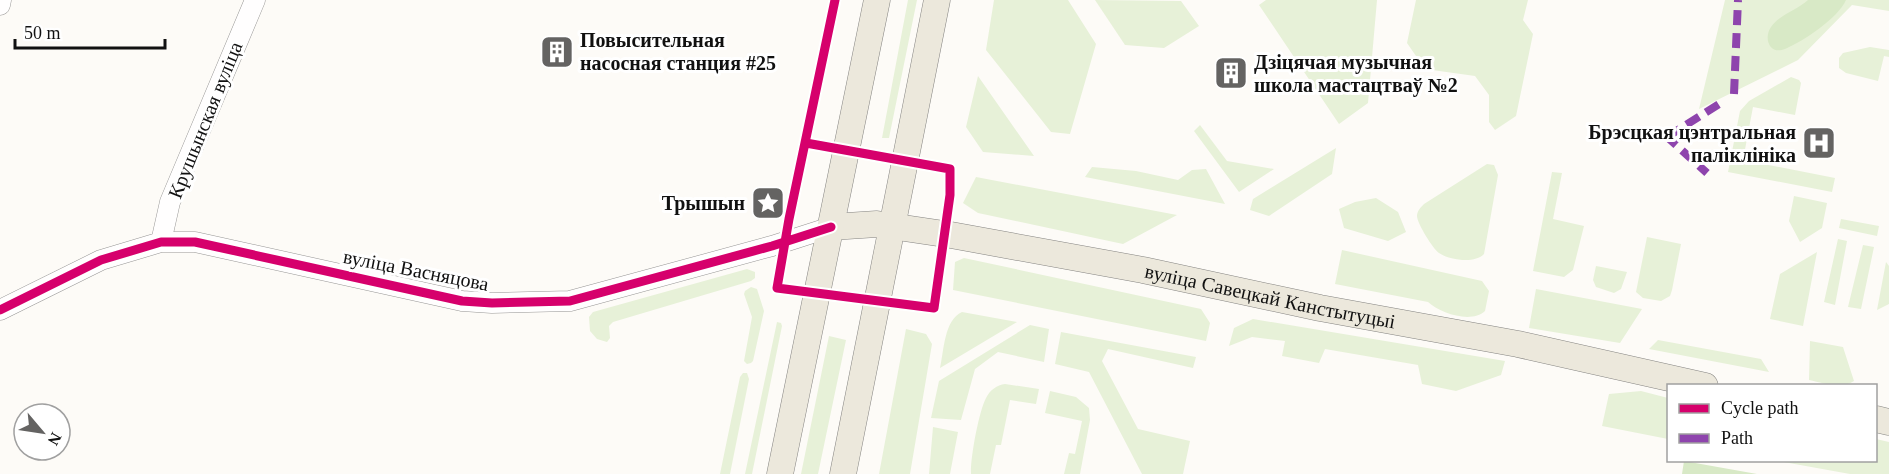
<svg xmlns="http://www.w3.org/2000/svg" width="1889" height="474" viewBox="0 0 1889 474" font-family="Georgia,serif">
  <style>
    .green { fill: #e7f1d8 }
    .forest { fill: #d8e9c6 }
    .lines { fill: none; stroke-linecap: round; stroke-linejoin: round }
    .minor-casing { stroke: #979695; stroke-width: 21 }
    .major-casing { stroke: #858482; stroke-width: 27 }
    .minor { stroke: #fffefe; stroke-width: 20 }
    .major { stroke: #ece8dc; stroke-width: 26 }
    .quiet { stroke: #8e44ad; stroke-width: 8; stroke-dasharray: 15 8; stroke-linecap: butt }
    .cycleway-casing { stroke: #fff; stroke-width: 13 }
    .cycleway { stroke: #d6006c; stroke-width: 9 }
    .labels { text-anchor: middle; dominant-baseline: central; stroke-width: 6; stroke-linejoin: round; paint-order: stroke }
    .poi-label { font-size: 20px; font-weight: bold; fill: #111; stroke: #fff; text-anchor: start }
    .street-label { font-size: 20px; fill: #111; stroke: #fff }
  </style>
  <rect width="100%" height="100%" fill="#fdfbf7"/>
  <path class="green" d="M908,0H917L889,138H882Z
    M994,0H1068L1096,44L1070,134L1051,132L986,50Z
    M1095,0L1181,1L1199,26L1164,48L1125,45Z
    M1266,0H1377L1368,103L1339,124L1259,5Z
    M1416,0H1528L1523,20L1533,34L1516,116L1495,130L1489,122V95L1475,76L1425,69L1407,43Z
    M1725,0H1889V11L1852,5L1798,60L1699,109Z
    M1870,47L1889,50V57L1884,56L1878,81L1846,73L1839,68V58L1843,53Z
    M978,76L1034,156L983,152L966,127Z
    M1791,77L1799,80L1801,83L1795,115L1753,107L1743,160L1835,178L1832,192L1728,172L1740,111L1749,101Z
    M1200,125L1227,161L1274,169L1239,192L1194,131Z
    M1336,148L1332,174L1269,216L1250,210L1253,199Z
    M1487,164L1494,165L1498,175L1484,254C1475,264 1449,260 1439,253C1433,249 1417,223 1417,216C1417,211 1421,207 1424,204Z
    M1092,167L1136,171L1178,180L1192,170L1206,169L1225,204L1085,177Z
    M1552,172L1562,173L1553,219L1584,226L1573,270L1564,277L1533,271Z
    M976,177L1177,215L1123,244L978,213L963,203Z
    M1794,196L1827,203L1822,228L1800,242L1789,221Z
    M1376,198L1398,212L1406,232L1388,241L1344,228L1339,209L1355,202Z
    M1841,219L1879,226L1877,236L1839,228Z
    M1647,237L1681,244L1672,290L1670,296L1661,301L1643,298L1636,292Z
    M1838,239L1847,241L1835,305L1824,302Z
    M1863,245L1874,247L1861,309L1848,307Z
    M1342,250L1482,281L1489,291L1485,311C1471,324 1440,313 1428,302L1335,284Z
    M1817,252L1803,326L1770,319L1780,274Z
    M964,258L1201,309L1210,323L1206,341L953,290L955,262Z
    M1886,262L1889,266V304L1877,310Z
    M1596,266L1627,272L1621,289L1614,293L1596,287L1593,280Z
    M747,269L755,272V278L751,281L613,322L609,326L610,338L607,342L597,339L590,331L589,317L593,312Z
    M751,287L757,289L764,311L753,361L751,363L747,364L744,361L752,317L744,294L745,291Z
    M1536,289L1642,309L1620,343L1529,328Z
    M962,312L1017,322L940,368C944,351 944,320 962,312Z
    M1253,319L1505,361L1501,375L1456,391L1422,384L1418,365L1325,349L1319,363L1282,356L1285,341L1252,337L1229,346L1234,328Z
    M777,322L781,323L782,326L752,474H745Z
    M1030,325L1049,329L1044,362L998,352L975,369L961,420L931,418L939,381Z
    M906,329L926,334L932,344L910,474H879Z
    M1061,332L1196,357L1193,368L1108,349L1102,361L1138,429L1190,441L1183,474H1142L1089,372L1055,364Z
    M829,336L846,340L818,474H801Z
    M1658,340L1761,359L1769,372L1649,349Z
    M1810,341L1843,347L1854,381C1841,390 1824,383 1809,380Z
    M743,373H747L749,379L730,474H720L740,377Z
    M1005,384L1039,389L1036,404L1010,400L1001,445H996L990,474H971C970,459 979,411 986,398C990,390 997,385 1005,384Z
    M1050,391L1076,397L1089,408L1090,420L1080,474H1064L1069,453L1075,454L1082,421L1045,413Z
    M1641,391L1668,398V439L1602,426L1609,394Z
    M933,427L958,432L950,474H929Z
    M1876,439L1889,442V474H1850L1778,461L1876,460Z"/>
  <path class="forest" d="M1808,0H1846C1838,18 1804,41 1785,49C1770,55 1763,39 1771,27C1779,15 1797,10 1808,0Z
    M1684,461L1757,474H1682Z"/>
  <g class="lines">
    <g class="minor-casing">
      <path id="minor" d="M0,5L1,0
        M161,242L170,202L255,0
        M0,310L101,260L161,242H195L462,301L492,303L570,301L772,246L831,227"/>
    </g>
    <g class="major-casing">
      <g id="major">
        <path id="s1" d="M831,227L877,224L951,235L1143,270L1320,308L1518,344L1705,386"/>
        <path d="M1876,419L1889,422"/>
        <path d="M780,474L877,0"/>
        <path d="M843,474L937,0"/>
      </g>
    </g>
    <use href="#minor" class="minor"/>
    <use href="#major" class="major"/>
    <path class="quiet" d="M1734,94L1738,0
      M1665,135L1707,173
      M1667,137L1724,101"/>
    <g class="cycleway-casing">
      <path id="cycleway" d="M806,143L950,169V195L934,308L777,288L789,219L835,0
        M0,310L101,260L161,242H195L462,301L492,303L570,301L772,246L831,227"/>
    </g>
    <use href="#cycleway" class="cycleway"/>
  </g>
  <defs>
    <g id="building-square" transform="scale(1.725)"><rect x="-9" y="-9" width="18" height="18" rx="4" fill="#646362" stroke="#fff"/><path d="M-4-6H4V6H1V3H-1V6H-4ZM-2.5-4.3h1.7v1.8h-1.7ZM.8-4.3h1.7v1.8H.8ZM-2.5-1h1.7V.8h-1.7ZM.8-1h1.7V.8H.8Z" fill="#fff"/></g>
    <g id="hospital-square" transform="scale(1.725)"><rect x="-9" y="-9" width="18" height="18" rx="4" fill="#646362" stroke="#fff"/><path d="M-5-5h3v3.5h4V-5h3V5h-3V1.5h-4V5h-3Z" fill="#fff"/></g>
    <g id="sight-square" transform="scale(1.725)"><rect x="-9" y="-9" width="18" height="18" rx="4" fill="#646362" stroke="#fff"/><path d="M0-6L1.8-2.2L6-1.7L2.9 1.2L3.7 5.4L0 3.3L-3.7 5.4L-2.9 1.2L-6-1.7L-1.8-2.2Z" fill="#fff"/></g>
  </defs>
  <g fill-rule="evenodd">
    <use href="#building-square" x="557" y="52"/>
    <use href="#building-square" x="1231" y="73"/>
    <use href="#hospital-square" x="1819" y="143"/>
    <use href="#sight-square" x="768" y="203"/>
  </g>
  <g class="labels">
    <g class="poi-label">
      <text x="580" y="40">Повысительная<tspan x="580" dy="23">насосная станция #25</tspan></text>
      <text x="1254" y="62">Дзіцячая музычная<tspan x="1254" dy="23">школа мастацтваў №2</tspan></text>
      <text x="1796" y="132" text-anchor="end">Брэсцкая цэнтральная<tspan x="1796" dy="23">паліклініка</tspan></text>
      <text x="745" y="203" text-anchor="end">Трышын</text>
    </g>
    <g class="street-label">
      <text transform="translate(205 120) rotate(-68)">Крушынская вуліца</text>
      <text transform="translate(416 270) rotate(11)">вуліца Васняцова</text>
      <text stroke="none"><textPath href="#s1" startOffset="446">вуліца Савецкай Канстытуцыі</textPath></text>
    </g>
  </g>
  <rect x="1667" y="384" width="210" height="78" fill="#ffffff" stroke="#a0a0a0" stroke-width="1.5"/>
  <rect x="1679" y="404" width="30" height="9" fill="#d6006c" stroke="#a0a0a0" stroke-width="1.5"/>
  <text x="1721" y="414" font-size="18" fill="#111111">Cycle path</text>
  <rect x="1679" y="434" width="30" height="9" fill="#8e44ad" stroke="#a0a0a0" stroke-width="1.5"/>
  <text x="1721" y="444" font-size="18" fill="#111111">Path</text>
  <g transform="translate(42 432) rotate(119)"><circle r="28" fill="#ffffff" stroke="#a0a0a0" stroke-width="1.5"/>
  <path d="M0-4.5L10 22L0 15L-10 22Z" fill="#646362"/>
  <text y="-9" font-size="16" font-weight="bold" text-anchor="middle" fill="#111111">N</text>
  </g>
  <path d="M15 39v9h150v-9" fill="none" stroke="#111111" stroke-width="3"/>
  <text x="24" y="39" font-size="18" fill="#111111" stroke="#ffffff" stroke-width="4.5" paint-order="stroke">50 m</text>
</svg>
